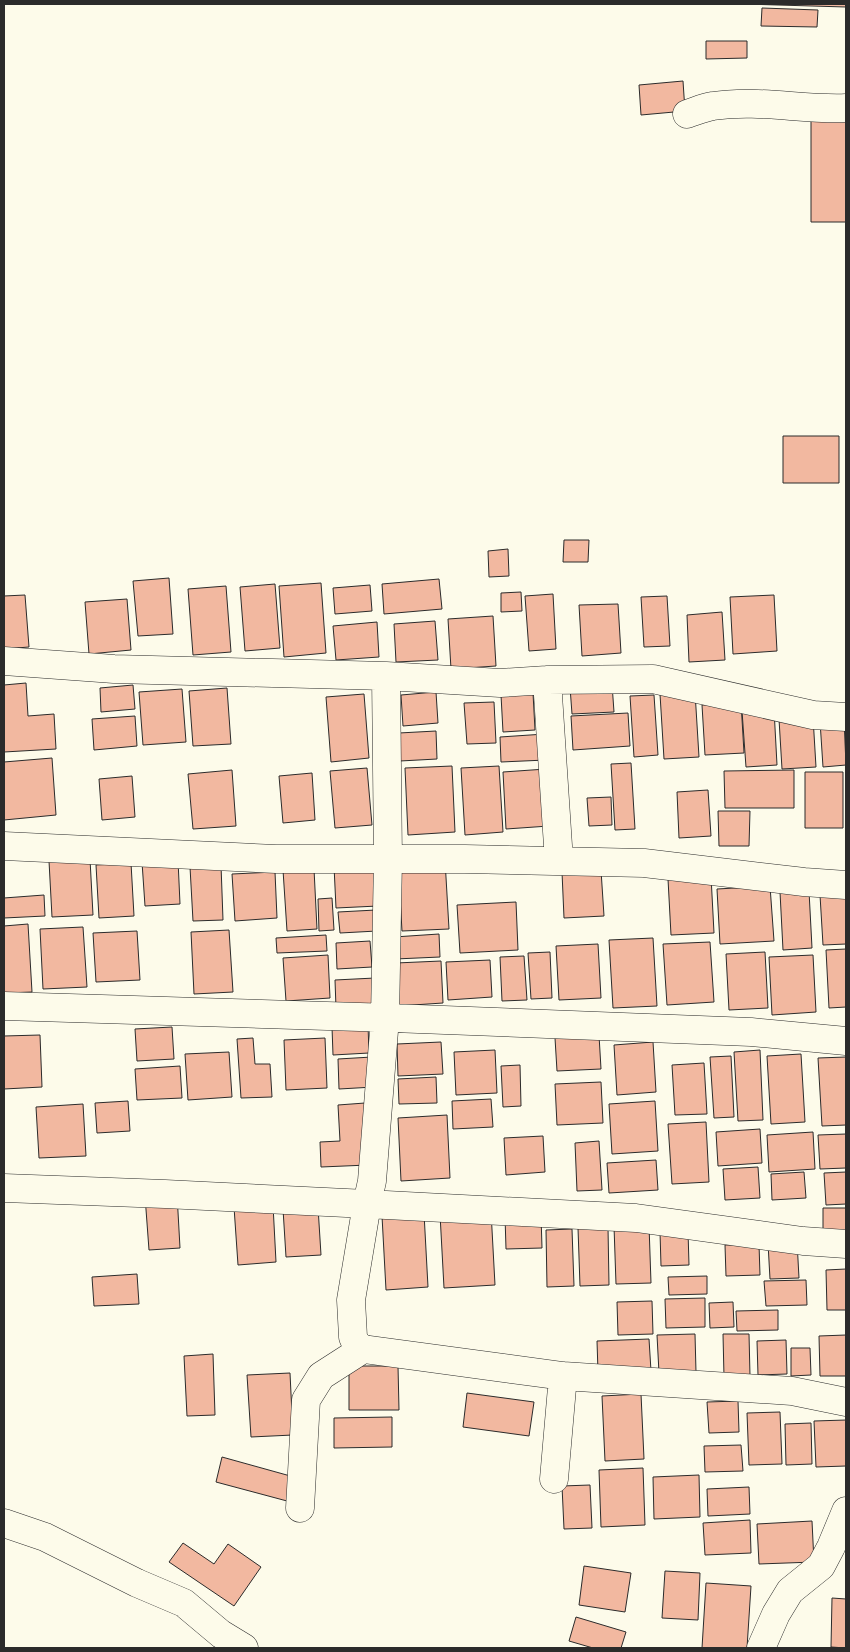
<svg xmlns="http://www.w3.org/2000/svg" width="850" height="1652" viewBox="0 0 850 1652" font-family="'DM Sans',sans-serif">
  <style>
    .building { fill: #f2b8a0; stroke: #2b2b2b }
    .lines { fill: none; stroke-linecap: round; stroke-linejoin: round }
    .minor-casing { stroke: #2b2b2b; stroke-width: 29 }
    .minor { stroke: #fdfbea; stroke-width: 28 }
  </style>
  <rect width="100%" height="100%" fill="#fdfbea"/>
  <path class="building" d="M744,4H846V7Z
    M762,8L818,10L817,27L761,26Z
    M706,41H747V58L706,59Z
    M683,81L685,111L641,115L639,85Z
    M846,118V222H811V119Z
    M783,436H839V483H783Z
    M564,540H589L588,562H563Z
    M508,549L509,576L489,577L488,551Z
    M169,578L173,634L138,636L133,581Z
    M439,579L442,609L384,614L382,584Z
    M321,583L326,653L284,657L279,586Z
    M275,584L280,648L245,651L240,587Z
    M370,585L372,611L335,614L333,588Z
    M226,586L231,652L193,655L188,589Z
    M521,592L522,611L501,612V593Z
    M553,594L556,649L529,651L525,596Z
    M25,595L29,647L4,649V596Z
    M774,595L777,651L733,654L730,597Z
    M667,596L670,646L644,647L641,597Z
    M127,599L131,650L89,654L85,602Z
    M618,604L621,653L582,656L579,605Z
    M722,612L725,660L689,662L687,615Z
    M493,616L496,666L451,669L448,619Z
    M435,621L438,660L396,662L394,624Z
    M377,622L379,657L336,660L333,626Z
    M26,683L28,716L54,714L56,749L4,752V685Z
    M612,684L614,712L572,714L570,687Z
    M133,685L135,709L101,712L100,688Z
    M227,688L231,744L193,746L189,691Z
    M182,689L186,742L143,745L139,692Z
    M436,692L438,723L403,726L401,695Z
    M695,692L699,757L664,759L660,694Z
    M533,693L535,730L503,732L501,695Z
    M364,694L369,758L331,762L326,697Z
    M654,695L658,755L634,757L630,696Z
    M494,702L496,743L467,744L464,703Z
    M741,702L744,753L705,755L702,705Z
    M774,709L777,765L746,767L742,711Z
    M628,713L630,746L573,750L571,716Z
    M135,716L137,746L94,750L92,719Z
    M813,717L816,767L782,769L779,719Z
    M844,719L846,765L823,767L820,721Z
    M436,731L437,759L400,761L399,733Z
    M545,734L546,760L501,762L500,737Z
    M52,758L56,815L4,820V762Z
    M631,763L635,829L615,830L611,764Z
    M452,766L455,832L408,835L405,768Z
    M499,766L503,832L465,835L461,768Z
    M367,768L372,825L335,828L330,771Z
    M546,769L549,826L506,829L503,772Z
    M232,770L236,826L193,829L188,774Z
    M794,770V808H725L724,771Z
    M805,772H843V828H805Z
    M312,773L315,820L283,823L279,776Z
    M132,776L135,817L102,820L99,779Z
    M708,790L711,836L679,838L677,792Z
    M611,797L612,825L589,826L587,798Z
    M718,811H750L749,846H719Z
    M90,859L93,915L52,917L49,861Z
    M178,860L180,904L145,906L142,862Z
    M445,860L449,929L402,931L398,863Z
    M131,863L134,916L99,918L96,865Z
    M375,863L378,906L336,908L334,866Z
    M221,865L223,920L193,921L190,867Z
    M314,869L317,929L287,931L283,870Z
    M601,870L604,916L564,918L562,872Z
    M275,872L277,918L235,921L232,874Z
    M711,876L714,933L671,935L668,879Z
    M770,886L774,941L720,944L717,889Z
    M809,891L812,948L783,950L780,892Z
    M846,893V944L823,945L820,895Z
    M44,895L45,916L4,918V898Z
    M332,898L334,930L319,931L318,899Z
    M516,902L518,950L460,953L457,905Z
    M376,910L377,931L340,933L338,912Z
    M28,924L32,992L4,993V926Z
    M83,927L87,987L43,989L40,929Z
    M229,930L233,992L194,994L191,932Z
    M137,931L140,980L96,982L93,933Z
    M439,934L440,957L395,959L394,937Z
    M326,935L327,951L277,953L276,938Z
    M653,938L657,1006L613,1008L609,940Z
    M370,941L372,967L337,969L336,943Z
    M710,942L714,1002L667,1005L663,944Z
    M598,944L601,998L559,1000L556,946Z
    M846,949V1007L829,1008L826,950Z
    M550,952L552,998L531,999L528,953Z
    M765,952L768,1008L729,1010L726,954Z
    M328,955L330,998L286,1001L283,958Z
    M813,955L816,1012L772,1015L769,957Z
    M524,956L527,1000L502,1001L500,957Z
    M490,960L492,997L448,1000L446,962Z
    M441,961L443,1003L398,1006L396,963Z
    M375,978L377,1006L336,1008L335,980Z
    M368,1025L369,1053L333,1055L332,1027Z
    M172,1027L174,1059L137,1061L135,1029Z
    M40,1035L42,1087L4,1089V1036Z
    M599,1035L601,1069L557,1071L555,1038Z
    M253,1038L255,1064H270L272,1097L241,1098L237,1039Z
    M325,1038L327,1088L286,1090L284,1040Z
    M441,1042L443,1074L398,1076L397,1044Z
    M653,1042L656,1092L617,1095L614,1045Z
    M495,1050L497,1093L456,1095L454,1052Z
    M760,1050L763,1120L738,1121L734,1052Z
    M229,1052L232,1097L188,1100L185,1054Z
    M801,1054L805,1122L771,1124L767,1056Z
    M731,1056L734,1117L714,1118L710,1057Z
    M372,1057L374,1087L339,1089L338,1059Z
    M846,1057V1125L822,1126L818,1058Z
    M704,1063L707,1114L675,1115L672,1065Z
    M520,1065L521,1106L503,1107L501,1066Z
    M180,1066L182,1098L137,1100L135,1069Z
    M436,1077L437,1103L399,1104L398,1079Z
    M601,1082L603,1123L557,1125L555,1084Z
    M491,1099L493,1127L453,1129L452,1101Z
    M128,1101L130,1131L97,1133L95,1103Z
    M655,1101L658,1151L612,1154L609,1104Z
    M365,1103L368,1165L321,1167L320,1142L340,1141L338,1105Z
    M83,1104L86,1156L39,1158L36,1107Z
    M447,1115L450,1178L401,1181L398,1118Z
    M706,1122L709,1182L672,1184L668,1124Z
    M760,1129L762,1163L718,1166L716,1132Z
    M813,1132L815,1169L769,1172L767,1135Z
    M846,1134V1168L820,1169L818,1135Z
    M543,1136L545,1172L506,1175L504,1138Z
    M599,1141L602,1190L577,1191L575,1143Z
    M656,1160L658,1190L609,1193L607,1163Z
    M758,1167L760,1198L725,1200L723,1169Z
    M804,1172L806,1198L772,1200L771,1174Z
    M846,1172V1204L826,1205L824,1173Z
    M177,1194L180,1248L149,1250L145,1196Z
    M273,1205L276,1262L238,1265L234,1207Z
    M318,1207L321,1255L286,1257L283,1209Z
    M823,1208H846V1240H823Z
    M491,1211L495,1285L444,1288L440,1214Z
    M424,1213L428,1287L386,1290L382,1216Z
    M541,1215L542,1248L506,1249L505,1216Z
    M649,1225L651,1283L616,1284L614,1226Z
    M608,1227L609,1285L580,1286L578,1228Z
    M572,1229L574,1286L547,1287L546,1230Z
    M688,1231L689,1265L661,1266L660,1232Z
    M797,1241L799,1278L770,1279L768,1243Z
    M759,1244L760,1275L726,1276L725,1245Z
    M846,1269V1310H827L826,1270Z
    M137,1274L139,1304L94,1306L92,1277Z
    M707,1276V1294L669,1295L668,1277Z
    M806,1280L807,1305L766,1306L764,1281Z
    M705,1298V1327L666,1328L665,1299Z
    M652,1301L653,1334L618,1335L617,1302Z
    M733,1302L734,1327L710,1328L709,1303Z
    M778,1310V1330L737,1331L736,1311Z
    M695,1334L696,1372L659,1373L657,1335Z
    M723,1334H749L750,1376L724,1377Z
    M846,1335V1376H820L819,1336Z
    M649,1339L651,1371L598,1372L597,1341Z
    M786,1340L787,1374L758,1375L757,1341Z
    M791,1348H810L811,1375L791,1376Z
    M213,1354L215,1415L187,1416L184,1356Z
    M349,1366H398L399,1410H349Z
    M290,1373L293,1435L251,1437L247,1375Z
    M467,1393L534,1402L529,1436L463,1427Z
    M641,1394L644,1459L605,1461L602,1396Z
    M738,1401L739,1432L709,1433L707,1402Z
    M780,1412L782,1464L749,1465L747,1413Z
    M392,1417V1447L334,1448V1418Z
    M846,1420V1466L816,1467L814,1421Z
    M811,1423L812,1464L786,1465L785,1424Z
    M741,1445L743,1471L705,1472L704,1446Z
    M222,1457L294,1477L287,1501L216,1482Z
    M643,1468L645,1525L601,1527L599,1470Z
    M699,1475L700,1517L654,1519L653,1477Z
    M590,1485L592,1528L564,1529L562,1486Z
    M749,1487L750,1514L708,1516L707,1489Z
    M750,1520L751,1553L705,1555L703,1523Z
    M812,1521L814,1562L759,1564L757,1524Z
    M183,1543L214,1564L228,1544L261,1567L234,1606L169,1562Z
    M584,1566L631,1573L625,1612L579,1605Z
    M665,1571L700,1573L698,1620L662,1618Z
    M706,1583L751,1586L747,1648H702Z
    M832,1598L846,1599V1648L831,1647Z
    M576,1617L626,1632L621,1648H593L569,1641Z"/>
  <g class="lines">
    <g class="minor-casing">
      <path id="minor" d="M687,114C696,111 705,107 713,106C758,99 802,110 846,108
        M4,661L114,669L386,676L388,859L385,1018L372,1181L367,1204L636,1218L803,1241L846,1244
        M386,676L500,683L547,680L653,679L813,715L846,717
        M547,680L559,861
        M4,846L276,859H465L644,863L804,882L846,885
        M4,1006L392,1018L751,1032L846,1041
        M4,1188L165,1194L367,1204L351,1300L353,1337L356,1344L363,1349L563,1376L792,1391L846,1402
        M554,1479L563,1376
        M300,1508L306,1400L321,1376L363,1349
        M4,1523L45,1537L137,1583L184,1603L221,1634L244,1648
        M761,1648L776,1614L790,1591L821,1566L831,1547L846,1511"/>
    </g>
    <use href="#minor" class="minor"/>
  </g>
  <rect width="850" height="1652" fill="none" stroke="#2b2b2b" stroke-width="10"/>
</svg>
